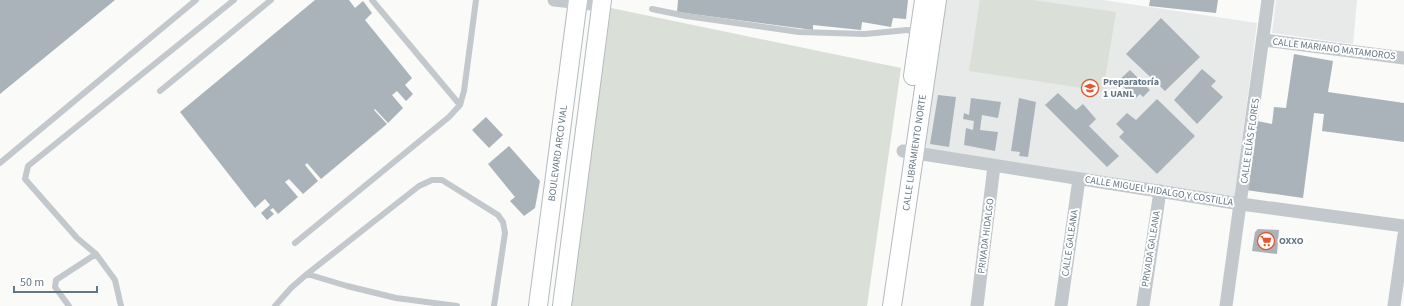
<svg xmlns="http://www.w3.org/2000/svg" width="1404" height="306" viewBox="0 0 1404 306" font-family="'Source Sans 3',sans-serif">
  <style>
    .built { fill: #e8e9e9 }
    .grass { fill: #dadfd7 }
    .building { fill: #aab3b9 }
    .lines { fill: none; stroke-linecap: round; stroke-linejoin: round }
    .secondary-casing { stroke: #b3babf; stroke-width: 20 }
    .lane { stroke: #c3c8cc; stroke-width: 6 }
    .street { stroke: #c3c8cc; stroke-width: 13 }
    .secondary { stroke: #fff; stroke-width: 18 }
    .labels { text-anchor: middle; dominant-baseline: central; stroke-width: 4; stroke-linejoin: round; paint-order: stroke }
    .street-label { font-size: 10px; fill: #657683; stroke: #fff }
    .poi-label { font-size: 10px; font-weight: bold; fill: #657683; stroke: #fff; text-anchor: start }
  </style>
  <rect width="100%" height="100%" fill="#fafaf8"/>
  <path class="built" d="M940,0H1103L1257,23L1235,196L925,152Z
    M1276,0H1357L1353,44L1272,33Z"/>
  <path class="grass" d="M980,0H1032L1116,12L1103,91L969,71Z
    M611,8L901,68L867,306H570Z"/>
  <path class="building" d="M0,0H115L0,94Z
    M315,0H349L355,8L363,1L372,13L365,20L412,78L405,85L413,94L406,101L397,91L392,95L403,108L388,123L375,109L374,110L387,124L321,179L307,163L305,165L318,181L303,194L289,179L285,182L298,197L278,214L273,208L270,210L274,214L267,220L261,213L270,205L265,199L255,208L180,112Z
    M678,0H908L906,19L893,18L891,27L862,22L861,30L813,25V30L677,12Z
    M1150,0H1218L1216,13L1149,6Z
    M1161,18L1200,57L1165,91L1126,54Z
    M1294,54L1333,61L1328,92L1404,103V142L1322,131L1324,114L1314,113L1303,198L1246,190L1257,121L1272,124L1274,107L1286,108Z
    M1202,69L1216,81L1211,86L1223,97L1197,124L1174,100Z
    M1130,70L1150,90L1143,97L1140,94L1135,99L1118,81Z
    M1058,93L1076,110L1083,104L1096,119L1089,126L1119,156L1107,167L1045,105Z
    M938,95L956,97L949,147L930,144Z
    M971,98L1001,102L998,118L982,115L980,130L998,132L995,151L964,145L966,128L973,130L974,121L963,119L964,113L969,115Z
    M1019,98L1036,102L1028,157L1019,156L1020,152L1011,151Z
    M1157,99L1195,136L1157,174L1119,137L1124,132L1116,124L1127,113L1136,120Z
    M486,117L503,135L489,148L472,130Z
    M509,146L540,181L535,208L524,216L510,201L515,197L488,164Z
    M1258,229L1279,230L1277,254L1252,251L1255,232Z"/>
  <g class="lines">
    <g class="secondary-casing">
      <g id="secondary">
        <path d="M913,76L924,0"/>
        <path id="s1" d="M538,306L578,0"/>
        <path d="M562,306L602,0"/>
        <path id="s2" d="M892,306L937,0"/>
      </g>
    </g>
    <path class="lane" d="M372,0L460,105
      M652,9L686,16L799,32L865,34L907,30L918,32
      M160,91L271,0
      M0,163L196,0
      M295,243L449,117L460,105L464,91L476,0
      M307,274L347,286L396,298L457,306
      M69,306L55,287L56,280L96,254
      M121,306L115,280L96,254L77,238L25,179L28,166L234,0
      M275,306L291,288L307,274L419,186L432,180H442L498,215L503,222L505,233L494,306"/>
    <path class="street" d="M554,0L601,5
      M1264,40L1404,58
      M903,151L1241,204L1404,226
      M977,306L994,166
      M1061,306L1079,179
      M1143,306L1160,191
      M1226,306L1268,0
      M1394,306L1404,235"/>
    <use href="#secondary" class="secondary"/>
  </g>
  <defs>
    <g id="university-ring" transform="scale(0.9)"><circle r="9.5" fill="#fff" stroke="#e4572e" stroke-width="1.5"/><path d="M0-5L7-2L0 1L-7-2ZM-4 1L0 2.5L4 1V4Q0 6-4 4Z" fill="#e4572e"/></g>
    <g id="supermarket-ring" transform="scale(0.9)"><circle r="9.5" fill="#fff" stroke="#e4572e" stroke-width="1.5"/><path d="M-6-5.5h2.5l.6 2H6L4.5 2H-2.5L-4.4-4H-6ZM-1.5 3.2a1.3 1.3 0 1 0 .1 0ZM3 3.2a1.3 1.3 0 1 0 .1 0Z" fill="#e4572e"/></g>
  </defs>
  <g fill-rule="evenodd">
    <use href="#university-ring" x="1090" y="88"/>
    <use href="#supermarket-ring" x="1266" y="241"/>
  </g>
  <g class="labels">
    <g class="street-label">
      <text transform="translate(1334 49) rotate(7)">CALLE MARIANO MATAMOROS</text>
      <text transform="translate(1250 141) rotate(-82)">CALLE ELÍAS FLORES</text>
      <text stroke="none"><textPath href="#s1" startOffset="154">BOULEVARD ARCO VIAL</textPath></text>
      <text stroke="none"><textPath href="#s2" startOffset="155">CALLE LIBRAMIENTO NORTE</textPath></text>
      <text transform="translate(1159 191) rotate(9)">CALLE MIGUEL HIDALGO Y COSTILLA</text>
      <text transform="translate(986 236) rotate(-83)">PRIVADA HIDALGO</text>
      <text transform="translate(1070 243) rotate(-82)">CALLE GALEANA</text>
      <text transform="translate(1151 249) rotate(-81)">PRIVADA GALEANA</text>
    </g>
    <g class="poi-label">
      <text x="1103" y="82">Preparatoría<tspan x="1103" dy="12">1 UANL</tspan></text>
      <text x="1279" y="241">OXXO</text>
    </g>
  </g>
  <path d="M14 286v6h83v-6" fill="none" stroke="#657683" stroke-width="2"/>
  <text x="20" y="286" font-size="12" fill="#657683" stroke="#ffffff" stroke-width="3" paint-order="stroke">50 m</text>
</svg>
